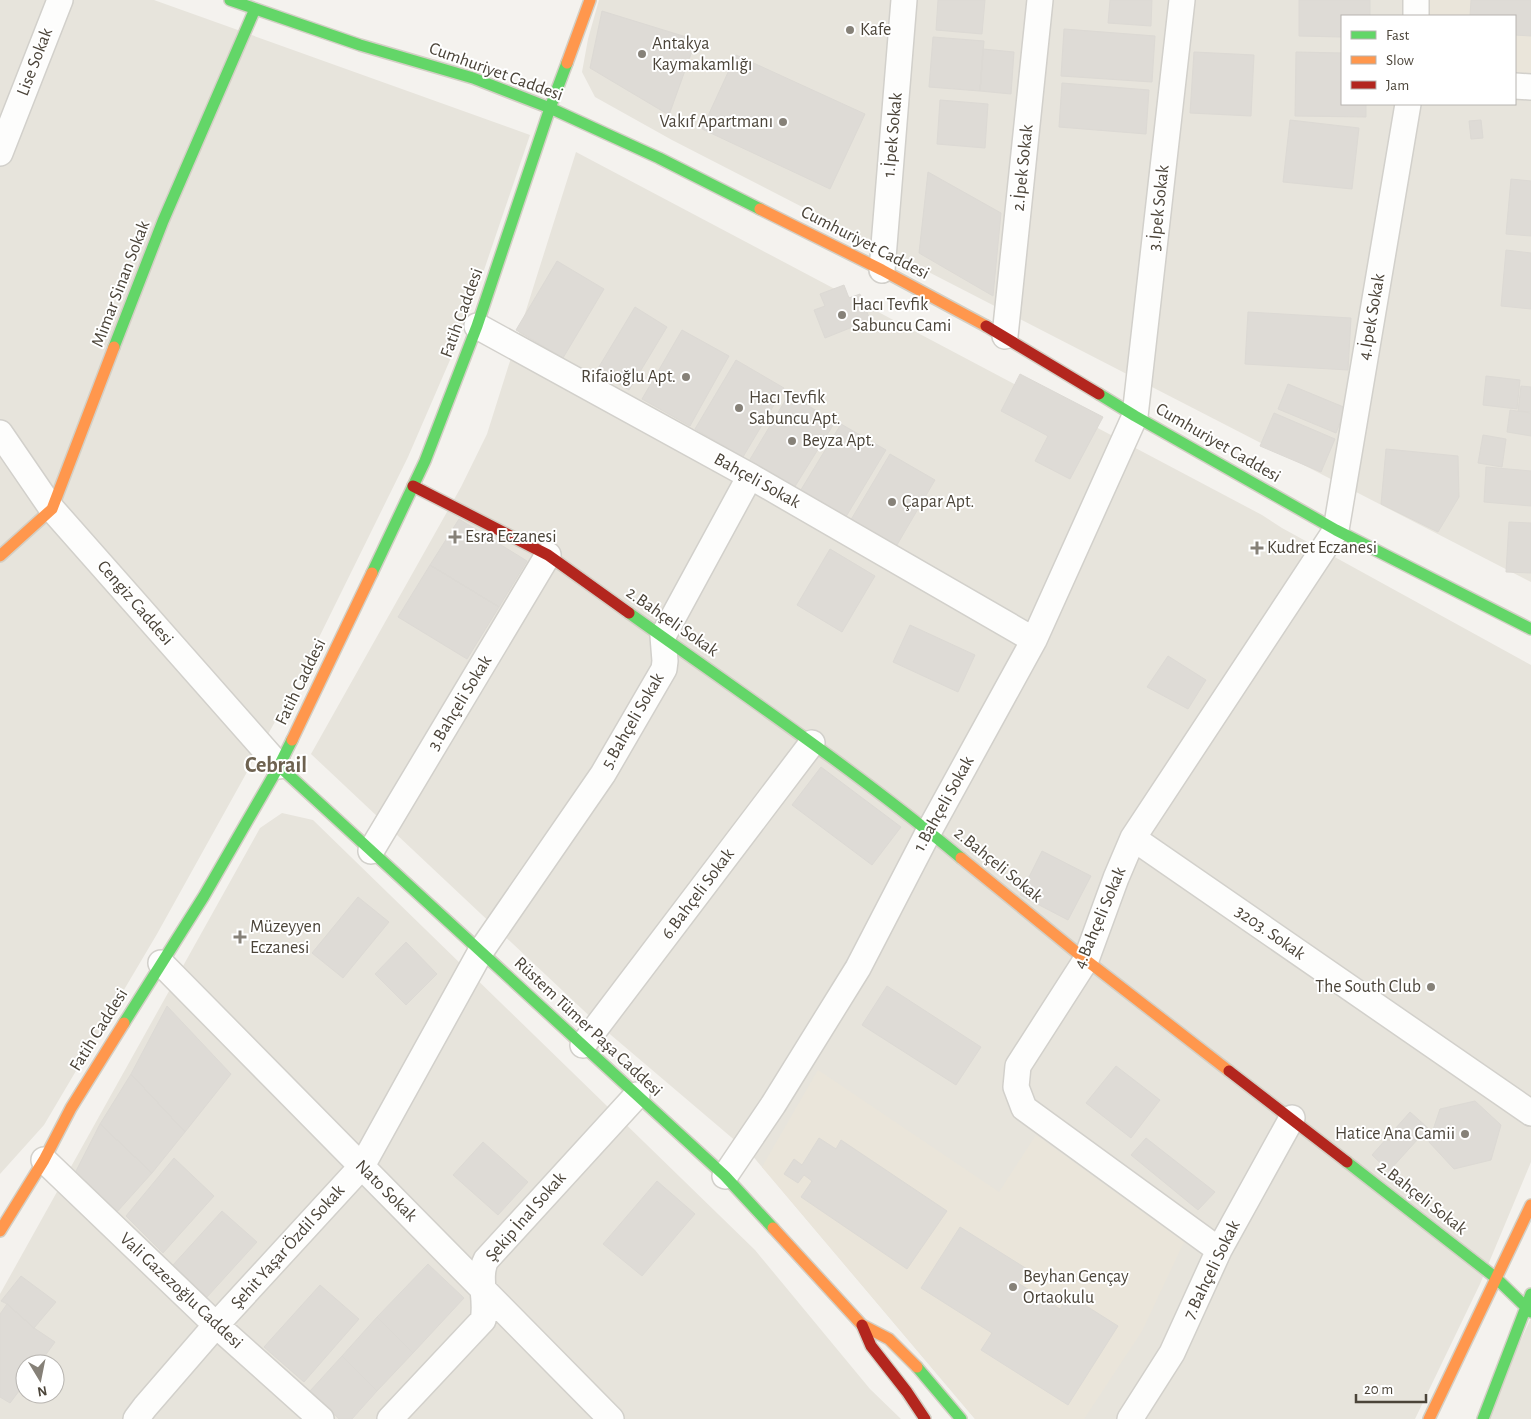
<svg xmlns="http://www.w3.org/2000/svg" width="1531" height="1419" viewBox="0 0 1531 1419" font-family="'Alegreya Sans',sans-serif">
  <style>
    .residential { fill: #e7e4dc; fill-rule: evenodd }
    .education { fill: #eae5da }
    .building { fill: #dedbd6; stroke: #dcd9d4 }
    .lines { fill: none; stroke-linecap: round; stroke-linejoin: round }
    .street-casing { stroke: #d2d0cb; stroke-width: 28 }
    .fast-casing { stroke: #d3cfc5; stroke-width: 14 }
    .slow-casing { stroke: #d3cfc5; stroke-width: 14 }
    .jam-casing { stroke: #d3cfc5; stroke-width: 14 }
    .street { stroke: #fdfdfc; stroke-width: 25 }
    .fast { stroke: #63d668; stroke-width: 11 }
    .slow { stroke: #ff974d; stroke-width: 11 }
    .jam { stroke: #b3261e; stroke-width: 11 }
    .poi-dot { fill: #868178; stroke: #fff; stroke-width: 2 }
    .labels { text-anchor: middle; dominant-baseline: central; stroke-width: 4; stroke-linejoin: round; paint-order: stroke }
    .poi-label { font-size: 18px; fill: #4b4439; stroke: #fff; text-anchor: start }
    .street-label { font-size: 18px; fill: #4b4439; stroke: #fff }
    .district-label { font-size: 22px; font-weight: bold; fill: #6e6250; stroke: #fff }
  </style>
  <rect width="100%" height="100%" fill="#f4f2ee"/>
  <path class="residential" d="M0,0H154L530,135L466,323L408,457L297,682L157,934L44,1125L0,1174Z
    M599,0H1531V582L672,140L595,97L582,72L588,39ZM1342,16H1515V104H1342Z
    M576,152L1262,515L1282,528L1531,665V1162L1480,1284L1415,1419H975L751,1154L598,1024L311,754L461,487L487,434Z
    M282,813L313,820L755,1250L870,1389L901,1419H0V1294L260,828ZM25,1364H55V1394H25Z
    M1531,1318V1419H1485Z"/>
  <path class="education" d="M1423,0H1531V75L1515,74V16H1423Z
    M818,1070L999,1192L1036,1135L1184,1242L1142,1331L1084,1419H975L762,1167Z"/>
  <path class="building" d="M938,0H985L982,34L936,30Z
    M1110,0H1152L1151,26L1108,23Z
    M1299,0H1370V16H1342V37L1299,36Z
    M1471,0H1531V36L1515,35V16H1470Z
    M602,11L696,40L669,115L590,68Z
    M1064,29L1155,36L1152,82L1061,76Z
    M933,37L984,41L980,91L929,87Z
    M983,49L1014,52L1011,94L980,91Z
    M1194,52L1254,55L1251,116L1190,113Z
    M1296,52L1342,53V104H1366V117L1295,116Z
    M736,55L865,114L830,189L702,129Z
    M1062,83L1149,90L1146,134L1059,127Z
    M940,100L988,104L985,148L937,144Z
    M1290,120L1359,128L1352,189L1283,182Z
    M1481,120L1483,138L1471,139L1469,121Z
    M928,172L1001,213L993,296L919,253Z
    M1511,179L1531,181V236L1506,234Z
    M1506,250L1531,253V309L1501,306Z
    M557,261L604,289L563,358L516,330Z
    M844,285L849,298L860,294L870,320L825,338L814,310L825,306L820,294Z
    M635,307L667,327L629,390L597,370Z
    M1248,312L1351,318L1348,370L1245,364Z
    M682,330L729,356L690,426L642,399Z
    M736,360L784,388L743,457L695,429Z
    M1020,374L1103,417L1070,479L1035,461L1048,436L1001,411Z
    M1486,376L1520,380L1517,409L1483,405Z
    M1288,384L1346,408L1336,433L1278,409Z
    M1521,386L1531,387V412L1518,411Z
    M789,394L835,422L794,488L749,461Z
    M1510,410L1531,413V436L1507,432Z
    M1274,413L1335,439L1321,472L1260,446Z
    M841,424L886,450L844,520L799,493Z
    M1483,435L1506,439L1502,467L1478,463Z
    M1386,449L1458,456L1459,497L1438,532L1381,504Z
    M890,454L935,480L894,550L849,523Z
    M1486,467L1531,471V506L1484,502Z
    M459,519L527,561L499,607L430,565Z
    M1509,522L1531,523V573L1506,572Z
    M830,549L875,576L842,632L797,605Z
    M430,565L499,607L467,659L398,617Z
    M910,625L975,655L958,692L893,662Z
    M1168,656L1206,680L1188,709L1147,687Z
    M821,767L901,827L872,865L792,805Z
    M1042,851L1091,876L1068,920L1020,895Z
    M358,897L389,922L343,978L312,953Z
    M406,942L437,974L406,1005L375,974Z
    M887,986L981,1047L956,1085L862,1025Z
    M167,1006L231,1074L185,1132L131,1074Z
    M1116,1066L1160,1100L1131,1138L1086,1103Z
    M131,1074L185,1132L152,1173L100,1124Z
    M1475,1101L1501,1125L1491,1160L1454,1169L1429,1142L1440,1109Z
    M1410,1112L1428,1128L1389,1171L1372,1155Z
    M100,1124L152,1173L116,1213L74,1175Z
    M819,1138L836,1149L841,1140L947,1211L907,1269L801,1197L812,1181L804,1175L798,1183L784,1174L794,1159L802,1165Z
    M1146,1138L1215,1192L1198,1210L1131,1155Z
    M483,1142L528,1182L498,1215L453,1175Z
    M174,1158L214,1196L163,1253L126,1216Z
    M657,1181L695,1214L642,1276L603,1244Z
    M222,1211L257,1242L207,1297L173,1265Z
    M960,1227L1027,1269L1018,1283L1060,1309L1069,1295L1118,1326L1068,1405L981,1350L992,1333L921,1288Z
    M428,1264L464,1298L413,1353L377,1317Z
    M21,1276L56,1302L34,1328L7,1304L1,1301Z
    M320,1285L359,1319L304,1382L264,1347Z
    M7,1304L34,1328L55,1342L39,1364H25V1383L10,1403L0,1397V1314Z
    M377,1317L413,1353L377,1391L342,1356Z
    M342,1356L377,1391L352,1419H339L310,1391Z"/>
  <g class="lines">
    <g class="street-casing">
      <path id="street" d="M1416,0V16
        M1515,86L1531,87
        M0,153L60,0
        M882,270L904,0
        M477,326L750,476L1034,640
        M1005,336L1040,0
        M0,433L52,509L279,766
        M1133,838L1531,1113
        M371,851L548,555
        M161,963L611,1419
        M583,1045L812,743
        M44,1160L216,1325L321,1419
        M725,1176L773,1105L858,968L929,831L1034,640L1135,416L1182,0
        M1219,1250L1024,1108L1016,1087L1018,1066L1086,960L1116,878L1133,838L1336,530L1408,104
        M136,1419L145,1407L216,1325L362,1166L481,951L603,774L664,669L665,661L663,636L750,476
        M390,1419L483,1320C488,1300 477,1278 486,1260L637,1095
        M1130,1419L1172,1353L1219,1250L1292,1118"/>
    </g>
    <g class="fast-casing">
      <path id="fast" d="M230,0L360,45L473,78L550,108L659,158L760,209
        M114,347L163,221L255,9
        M1099,394L1135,416L1336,530L1531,629
        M372,573L425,461L477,326L550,108L567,63
        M629,613C741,693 855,770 961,858
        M279,766L725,1176L773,1228
        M124,1023L204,896L279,766L292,740
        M1347,1162L1496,1278L1531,1312
        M917,1367L961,1419
        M1483,1419L1531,1294"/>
    </g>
    <g class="slow-casing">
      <path id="slow" d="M567,63L590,0
        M760,209L882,270L986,326
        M0,556L52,509L114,347
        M292,740L372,573
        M961,858L1086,960L1229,1071
        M773,1228L862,1325L889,1339L917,1367
        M0,1231L44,1160L71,1108L124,1023
        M1429,1419L1531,1205"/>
    </g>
    <g class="jam-casing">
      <path id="jam" d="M986,326L1099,394
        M413,486L548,555L629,613
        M1229,1071L1347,1162
        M862,1325L871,1346L907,1392L925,1419"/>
    </g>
    <use href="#street" class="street"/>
    <use href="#fast" class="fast"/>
    <use href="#slow" class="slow"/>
    <use href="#jam" class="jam"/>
  </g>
  <g class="poi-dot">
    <circle cx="850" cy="30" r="5"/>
    <circle cx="642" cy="54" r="5"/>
    <circle cx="783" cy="122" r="5"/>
    <circle cx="842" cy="315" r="5"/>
    <circle cx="686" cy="377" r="5"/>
    <circle cx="739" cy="408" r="5"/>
    <circle cx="792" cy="441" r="5"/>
    <circle cx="892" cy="502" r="5"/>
    <path d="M452.5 529.5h5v5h5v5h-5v5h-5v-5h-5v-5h5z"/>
    <path d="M1254.5 540.5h5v5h5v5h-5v5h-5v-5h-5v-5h5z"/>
    <path d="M237.5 929.5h5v5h5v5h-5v5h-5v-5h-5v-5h5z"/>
    <circle cx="1431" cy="987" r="5"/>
    <circle cx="1465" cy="1134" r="5"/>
    <circle cx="1013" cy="1287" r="5"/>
  </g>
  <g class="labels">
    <g class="poi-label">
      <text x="860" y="30">Kafe</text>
      <text x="652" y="44">Antakya<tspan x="652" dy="21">Kaymakamlığı</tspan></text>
      <text x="773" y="122" text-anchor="end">Vakıf Apartmanı</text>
      <text x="852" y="305">Hacı Tevfik<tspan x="852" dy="21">Sabuncu Cami</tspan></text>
      <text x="676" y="377" text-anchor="end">Rifaioğlu Apt.</text>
      <text x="749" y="398">Hacı Tevfik<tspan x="749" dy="21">Sabuncu Apt.</tspan></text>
      <text x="802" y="441">Beyza Apt.</text>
      <text x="902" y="502">Çapar Apt.</text>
      <text x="465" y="537">Esra Eczanesi</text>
      <text x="1267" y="548">Kudret Eczanesi</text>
      <text x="250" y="927">Müzeyyen<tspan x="250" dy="21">Eczanesi</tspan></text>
      <text x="1421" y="987" text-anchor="end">The South Club</text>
      <text x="1455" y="1134" text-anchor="end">Hatice Ana Camii</text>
      <text x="1023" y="1277">Beyhan Gençay<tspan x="1023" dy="21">Ortaokulu</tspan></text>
    </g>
    <g class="street-label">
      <text transform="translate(35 62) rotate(-69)">Lise Sokak</text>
      <text transform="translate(496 72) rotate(20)">Cumhuriyet Caddesi</text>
      <text transform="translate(893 135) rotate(-85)">1.İpek Sokak</text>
      <text transform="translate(1023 168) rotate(-84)">2.İpek Sokak</text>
      <text transform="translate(1159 208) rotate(-84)">3.İpek Sokak</text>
      <text transform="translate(865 243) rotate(27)">Cumhuriyet Caddesi</text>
      <text transform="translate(121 284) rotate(-69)">Mimar Sinan Sokak</text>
      <text transform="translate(462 313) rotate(-70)">Fatih Caddesi</text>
      <text transform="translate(1372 317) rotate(-80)">4.İpek Sokak</text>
      <text transform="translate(1218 443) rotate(30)">Cumhuriyet Caddesi</text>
      <text transform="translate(757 481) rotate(29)">Bahçeli Sokak</text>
      <text transform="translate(135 603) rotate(49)">Cengiz Caddesi</text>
      <text transform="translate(672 622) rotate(35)">2.Bahçeli Sokak</text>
      <text transform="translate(301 682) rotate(-64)">Fatih Caddesi</text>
      <text transform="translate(460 703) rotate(-59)">3.Bahçeli Sokak</text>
      <text transform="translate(633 721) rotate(-60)">5.Bahçeli Sokak</text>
      <text transform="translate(944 804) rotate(-61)">1.Bahçeli Sokak</text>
      <text transform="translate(998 865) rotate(39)">2.Bahçeli Sokak</text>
      <text transform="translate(698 894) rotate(-53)">6.Bahçeli Sokak</text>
      <text transform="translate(1100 918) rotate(-67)">4.Bahçeli Sokak</text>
      <text transform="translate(1270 933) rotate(35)">3203. Sokak</text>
      <text transform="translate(588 1027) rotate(43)">Rüstem Tümer Paşa Caddesi</text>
      <text transform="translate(99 1030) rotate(-58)">Fatih Caddesi</text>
      <text transform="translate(386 1191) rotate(45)">Nato Sokak</text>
      <text transform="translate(1422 1198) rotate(38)">2.Bahçeli Sokak</text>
      <text transform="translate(526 1217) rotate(-49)">Şekip İnal Sokak</text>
      <text transform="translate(288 1247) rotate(-48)">Şehit Yaşar Özdil Sokak</text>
      <text transform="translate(1212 1270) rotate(-64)">7.Bahçeli Sokak</text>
      <text transform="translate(181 1291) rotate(43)">Vali Gazezoğlu Caddesi</text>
    </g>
    <g class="district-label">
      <text x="276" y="765">Cebrail</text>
    </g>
  </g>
  <rect x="1341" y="15" width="175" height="90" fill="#ffffff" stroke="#b7b4b0"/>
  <rect x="1351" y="31" width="25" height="8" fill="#63d668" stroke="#b7b4b0"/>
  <text x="1386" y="40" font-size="15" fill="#4b4439">Fast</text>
  <rect x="1351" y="56" width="25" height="8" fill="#ff974d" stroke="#b7b4b0"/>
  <text x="1386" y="65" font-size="15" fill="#4b4439">Slow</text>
  <rect x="1351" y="81" width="25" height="8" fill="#b3261e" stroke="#b7b4b0"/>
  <text x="1386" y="90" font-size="15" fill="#4b4439">Jam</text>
  <g transform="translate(40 1379) rotate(170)"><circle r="24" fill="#ffffff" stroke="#b7b4b0"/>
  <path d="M0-4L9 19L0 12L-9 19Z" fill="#868178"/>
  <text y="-8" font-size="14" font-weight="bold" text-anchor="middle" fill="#4b4439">N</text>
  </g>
  <path d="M1356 1394v8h70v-8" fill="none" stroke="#4b4439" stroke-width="2.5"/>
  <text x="1364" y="1394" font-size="15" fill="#4b4439" stroke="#ffffff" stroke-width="4" paint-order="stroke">20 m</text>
</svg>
